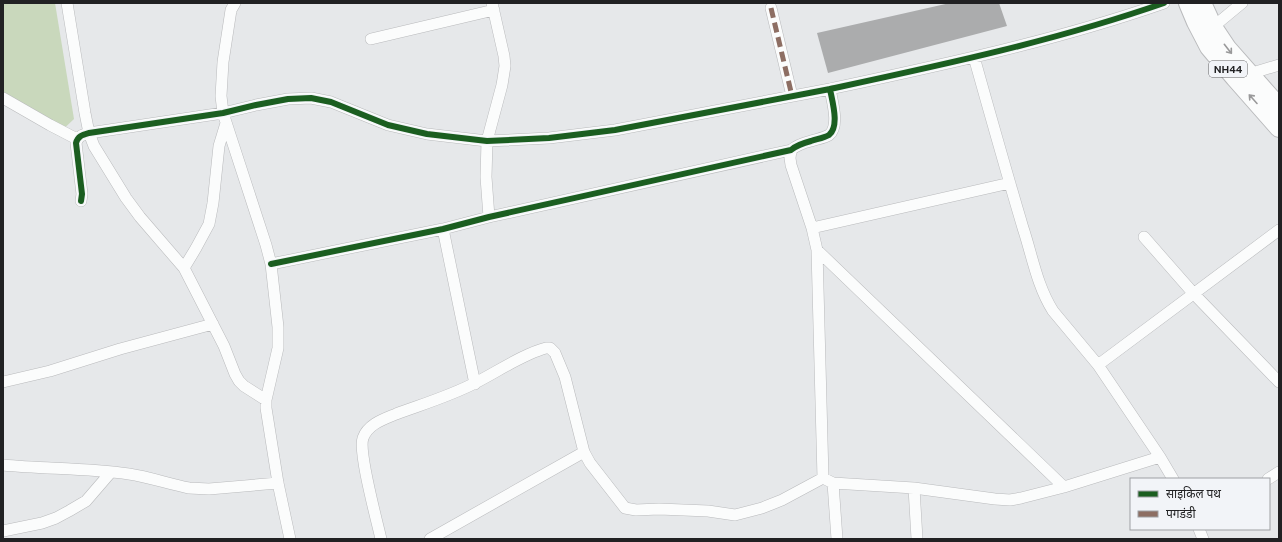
<svg xmlns="http://www.w3.org/2000/svg" width="1282" height="542" viewBox="0 0 1282 542" font-family="'Public Sans','Noto Sans Devanagari',sans-serif">
  <style>
    .green { fill: #c9d8bc }
    .building { fill: #abacad }
    .lines { fill: none; stroke-linecap: round; stroke-linejoin: round }
    .minor-casing { stroke: #b9babc; stroke-width: 12 }
    .trunk-casing { stroke: #b9babc; stroke-width: 20 }
    .minor { stroke: #fbfcfc; stroke-width: 11 }
    .trunk { stroke: #fbfcfc; stroke-width: 18 }
    .quiet { stroke: #8d6e63; stroke-width: 5; stroke-dasharray: 10 5; stroke-linecap: butt }
    .cycleway-casing { stroke: #f2f4f8; stroke-width: 8 }
    .cycleway { stroke: #1b5e20; stroke-width: 6 }
    .oneway { stroke: #99999a }
    .labels { text-anchor: middle; dominant-baseline: central; stroke-width: 4; stroke-linejoin: round; paint-order: stroke }
    .shield { fill: #f2f4f8; stroke: #606063; stroke-width: 1 }
    .shield-label { font-size: 10px; font-weight: bold; fill: #212123 }
  </style>
  <rect width="100%" height="100%" fill="#e6e8ea"/>
  <path class="green" d="M3,3H55L74,119L57,135L3,104Z"/>
  <path class="building" d="M950,3H999L1007,26L828,73L817,33Z"/>
  <g class="lines">
    <g class="minor-casing">
      <path id="minor" d="M67,3L85,113L89,133L94,146L126,198L140,217L184,268L224,346L235,374L239,381L244,386L266,400
        M235,3L231,10L223,62L221,96L223,113L266,245L271,264L278,327V348L266,400V408L278,483L290,539
        M771,8L792,96
        M1213,27L1242,3
        M371,39L494,10
        M974,57C990,114 1006,171 1023,228C1032,255 1037,286 1053,311L1098,365L1160,457L1173,479
        M1249,74L1279,65
        M3,98L50,125L77,139
        M791,150L790,158L791,165L812,228L817,250L823,478L833,483L914,488L995,499L1010,500L1021,498L1064,487L1160,457
        M81,201L82,194L76,143C78,136 82,135 89,133L223,113L256,105L288,99L311,98L331,102L388,125L427,134L487,141L549,138L615,130L830,89
        M489,217L486,177L487,141L502,85L505,66L504,56L492,3
        M812,228L1010,183
        M443,229L475,384
        M1144,237L1194,294L1279,382
        M817,250L1064,487
        M271,264L443,229L489,217L791,150C797,145 803,143 811,141C817,139 824,138 829,135C840,126 832,101 830,89C942,65 1055,41 1164,3
        M184,268L196,248L209,224L213,203L219,146L226,123
        M1098,365L1279,230
        M3,382L50,371L120,349L213,324
        M3,465C45,469 87,468 129,474C149,477 169,484 189,488L209,489L278,483
        M1268,479L1279,472
        M833,483L837,539
        M914,488L917,539
        M1199,529L1203,539
        M3,531L42,523L56,518L69,511L86,501L111,472
        M381,539C377,521 358,452 363,438C368,424 384,419 396,414C423,404 450,396 475,383C497,372 523,354 546,348H550L555,353L565,377L584,452L590,463L625,508L636,510L659,509L708,511L735,515L762,508L782,500L823,478
        M430,539L584,452"/>
    </g>
    <g class="trunk-casing">
      <path id="trunk" d="M1188,3L1196,22L1209,47L1235,78L1279,128
        M1202,3L1213,27L1227,48L1279,107"/>
    </g>
    <use href="#minor" class="minor"/>
    <use href="#trunk" class="trunk"/>
    <path class="quiet" d="M771,8L792,96"/>
    <g class="cycleway-casing">
      <path id="cycleway" d="M81,201L82,194L76,143C78,136 82,135 89,133L223,113L256,105L288,99L311,98L331,102L388,125L427,134L487,141L549,138L615,130L830,89
        M271,264L443,229L489,217L791,150C797,145 803,143 811,141C817,139 824,138 829,135C840,126 832,101 830,89C942,65 1055,41 1164,3"/>
    </g>
    <use href="#cycleway" class="cycleway"/>
  </g>
  <defs><path id="oneway-shaft" d="M-6 0H5M1.5-3L5.5 0L1.5 3" fill="none" stroke-width="1.6" stroke-linecap="round" stroke-linejoin="round"/></defs>
  <g class="oneway">
    <use href="#oneway-shaft" transform="translate(1228 49) rotate(52)"/>
    <use href="#oneway-shaft" transform="translate(1253 99) rotate(-132)"/>
  </g>
  <g class="labels">
    <rect class="shield" x="1209" y="61" width="38" height="16" rx="3"/>
    <g class="shield-label">
      <text x="1228" y="69">NH44</text>
    </g>
  </g>
  <rect width="1282" height="542" fill="none" stroke="#212123" stroke-width="8"/>
  <rect x="1130" y="478" width="140" height="52" fill="#f2f4f8" stroke="#9ea0a3"/>
  <rect x="1138" y="491" width="20" height="6" fill="#1b5e20" stroke="#9ea0a3"/>
  <text x="1166" y="498" font-size="12" fill="#212123">साइकिल पथ</text>
  <rect x="1138" y="511" width="20" height="6" fill="#8d6e63" stroke="#9ea0a3"/>
  <text x="1166" y="518" font-size="12" fill="#212123">पगडंडी</text>
</svg>
